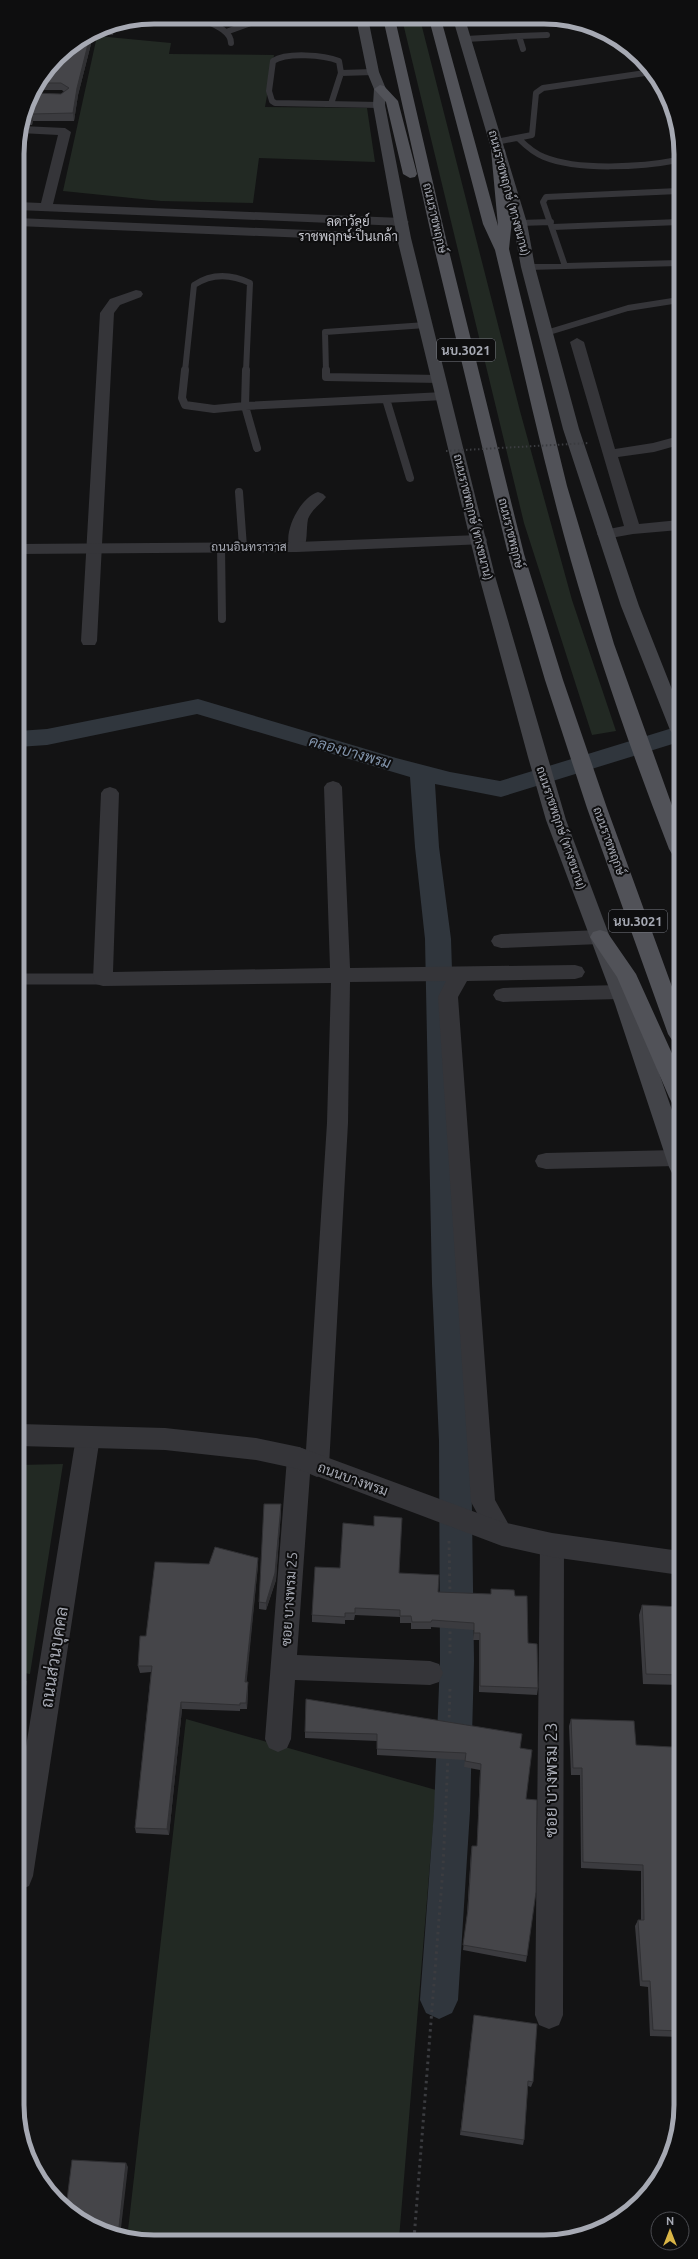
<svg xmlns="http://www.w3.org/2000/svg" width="698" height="2259" font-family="Ubuntu,Sarabun,sans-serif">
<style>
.green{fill:#222923}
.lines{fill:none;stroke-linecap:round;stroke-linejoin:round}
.canal{fill:#30363d;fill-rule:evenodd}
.path{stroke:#3b3c40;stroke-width:3;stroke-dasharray:2.5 4;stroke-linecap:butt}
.service-far2{stroke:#353539;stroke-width:6}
.service-far1{stroke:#353539;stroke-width:8}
.service{stroke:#353539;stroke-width:11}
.minor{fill:#353539;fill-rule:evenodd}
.tertiary{fill:#353539;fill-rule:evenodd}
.secondary{fill:#434449;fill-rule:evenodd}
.primary{fill:#515258;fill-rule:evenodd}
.path-bridge{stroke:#3b3c40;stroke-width:2;stroke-dasharray:1.5 2.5;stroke-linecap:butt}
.wall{fill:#3b3b3f}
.shaded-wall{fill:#303033}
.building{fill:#454549;stroke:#303033}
.labels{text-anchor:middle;stroke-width:4;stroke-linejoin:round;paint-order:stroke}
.far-street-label{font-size:12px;fill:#a6a9b3;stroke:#0e0e0f}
.far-neighbourhood-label{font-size:13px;fill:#c7c8d0;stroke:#0e0e0f}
.shield{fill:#0e0e0f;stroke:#787a82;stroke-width:1}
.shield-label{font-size:13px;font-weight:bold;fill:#a6a9b3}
.street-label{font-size:14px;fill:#a6a9b3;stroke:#0e0e0f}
.water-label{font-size:15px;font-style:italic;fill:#8193aa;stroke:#0e0e0f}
.near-street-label{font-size:17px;fill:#a6a9b3;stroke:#0e0e0f}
.rim{fill:none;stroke:#a6a9b3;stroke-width:5}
</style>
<rect width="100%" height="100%" fill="#131314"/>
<path class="green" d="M 402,19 L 420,19 L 520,411 L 572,600 L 616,731 L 592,735 L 524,523 Z
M 97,36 L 171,43 L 169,54 L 274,55 L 265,107 L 367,108 L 375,162 L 259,158 L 253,203 L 161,201 L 63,191 Z
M 63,1464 L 30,1674 L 19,1672 L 19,1465 Z
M 19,1680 L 27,1681 L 19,1728 Z
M 186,1719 L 436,1790 L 399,2239 L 127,2239 Z"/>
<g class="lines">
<path class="canal" d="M 198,699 L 396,758 L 450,772 L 500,781 L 679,726 L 679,742 L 501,797 L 435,784 L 439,847 L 451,939 L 462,1284 L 471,1441 L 474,1661 L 470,1811 L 458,2000 L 452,2013 L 439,2019 L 426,2013 L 420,2000 L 434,1811 L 440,1661 L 439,1441 L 432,1284 L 425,939 L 415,847 L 410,777 L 197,714 L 47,745 L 18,747 L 18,731 L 47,729 Z"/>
<path class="path" d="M 449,1541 L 450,1594
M 450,1625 L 450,1656
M 449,1724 L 450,1689
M 414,2239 L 443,1868 L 448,1757"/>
<path class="service-far2" d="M 198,17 C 209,23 231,29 231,43
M 226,32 L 256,21 L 258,18
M 519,36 L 547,35
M 466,39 L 519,36 L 523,49
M 341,73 L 373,72
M 331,104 L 341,73 L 339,61 C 324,55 287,52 273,61 L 269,91 L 272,101 L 275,103 L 379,105
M 519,139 C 526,146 534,153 544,157 C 578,171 642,167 678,160
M 496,142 L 532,135 L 536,93 L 543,88 L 652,72
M 520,223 L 551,222
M 553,227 L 679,222
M 565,266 L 543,202 L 546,197 L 678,191
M 528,267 L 679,263
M 546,333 L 628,308 L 679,300
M 185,371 L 194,285 C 212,273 231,274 250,283 L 246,371
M 326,371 L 325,332 L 426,325"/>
<path class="service-far1" d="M 185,370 L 182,398 L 185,405 L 214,409 L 245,406
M 326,370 L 326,377 L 439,379
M 386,399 L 410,478
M 245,406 L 257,448
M 245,406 L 246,370
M 245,406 L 444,396
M 239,492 L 243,547
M 221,547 L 222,619"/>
<path class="service" d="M 18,979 L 103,979"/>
<path class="minor" d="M 115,25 L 113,35 L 105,35 L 104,27 Z
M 22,126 L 65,128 L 71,132 L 53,204 L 402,218 L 409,222 L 402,226 L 17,210 L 17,202 L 41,203 L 58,135 L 20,133 Z
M 17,218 L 404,234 L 411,238 L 404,242 L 17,226 Z
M 136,290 L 141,291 L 143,294 L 141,297 L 120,305 L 114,313 L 97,641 L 95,645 L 83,645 L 81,641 L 100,313 L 110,299 Z
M 577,338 L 584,342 L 615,449 L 653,443 L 679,436 L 679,445 L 654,452 L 618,457 L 639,524 L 679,520 L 679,530 L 633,534 L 605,539 L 599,537 L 597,534 L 599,531 L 624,526 L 570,342 Z
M 318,492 L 323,494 L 326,497 C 320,505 312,509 308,519 C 306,529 308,542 303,550 L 291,550 C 281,535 300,497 318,492 Z
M 333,781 L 339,783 L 342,787 L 350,968 L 575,965 L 582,967 L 585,972 L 582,977 L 575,979 L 467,981 L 458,997 L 495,1500 L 514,1534 L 511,1542 L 502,1545 L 493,1542 L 471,1502 L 438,997 L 446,981 L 350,982 L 348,1123 L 329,1466 L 325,1473 L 317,1477 L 310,1474 L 297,1655 L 430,1661 L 439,1664 L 443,1673 L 439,1682 L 430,1685 L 295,1680 L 291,1739 L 287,1748 L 278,1752 L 269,1748 L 265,1739 L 287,1458 L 291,1451 L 299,1447 L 306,1450 L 327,1123 L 331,983 L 103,986 L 96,984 L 93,979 L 101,793 L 104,789 L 110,787 L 116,789 L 119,793 L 113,972 L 330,968 L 324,787 L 327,783 Z
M 600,930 L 607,932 L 610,937 L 607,942 L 600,944 L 501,948 L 494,946 L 491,941 L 494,936 L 501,934 Z
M 620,985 L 627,987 L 630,992 L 627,997 L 620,999 L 503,1002 L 496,1000 L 493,995 L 496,990 L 503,988 Z
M 676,1150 L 680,1151 L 680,1165 L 676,1166 L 546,1169 L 538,1167 L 535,1161 L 538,1155 L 546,1153 Z
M 88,1427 L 96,1430 L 100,1437 L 33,1876 L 29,1886 L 19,1890 L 19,1790 L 76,1437 L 80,1430 Z
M 552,1534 L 561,1537 L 564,1545 L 563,2015 L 559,2025 L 549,2029 L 539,2025 L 535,2015 L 540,1545 L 543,1537 Z"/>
<path class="tertiary" d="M 479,535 L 485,536 L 487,540 L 485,544 L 297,552 L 18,554 L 18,544 L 297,542 Z
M 19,1424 L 165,1428 L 256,1438 L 299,1447 L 502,1522 L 552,1533 L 680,1551 L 680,1575 L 552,1557 L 502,1546 L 298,1469 L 256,1460 L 165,1450 L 19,1446 Z"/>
<path class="secondary" d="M 356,18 L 368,18 L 379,72 L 386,89 L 385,105 L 411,238 L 495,576 L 566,820 L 635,1004 L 680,1133 L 680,1176 L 672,1173 L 669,1167 L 615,1004 L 546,820 L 528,757 L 479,576 L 397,238 L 373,105 L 374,89 L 367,72 Z
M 453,19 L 465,19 L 527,223 L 535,267 L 579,429 L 639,606 L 679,707 L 679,736 L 673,734 L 670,730 L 621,606 L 563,429 L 521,267 L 513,223 Z"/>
<path class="primary" d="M 383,18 L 395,19 L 447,243 L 524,554 L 563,680 L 607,808 L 679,1006 L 679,1042 L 672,1040 L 668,1034 L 587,808 L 545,680 L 508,554 L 433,243 Z
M 429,19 L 441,19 L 498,226 L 491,150 L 498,146 L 505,150 L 512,220 L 509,249 L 567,486 L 614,644 L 679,825 L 679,856 L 672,854 L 669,849 C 632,754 599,659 571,561 C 542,458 520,354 495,250 L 483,224 Z
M 380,85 L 384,86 L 398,101 L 417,174 L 415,177 L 410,178 L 403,174 L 386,102 L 374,89 Z
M 600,930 L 607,932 L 636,974 L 680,1071 L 680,1105 L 672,1103 L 669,1097 L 617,977 L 590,937 L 593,932 Z"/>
<path class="path-bridge" d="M 446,451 L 589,443"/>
</g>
<path class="wall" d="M 90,36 L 91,44 L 78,95 L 74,121 L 33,121 L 32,125 L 22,125 L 28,101 L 61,94 L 64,92 L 62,90 L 35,90 L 57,57 Z
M 281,1504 L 281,1511 L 276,1580 L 266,1610 L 259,1609 L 259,1602 Z
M 258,1558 L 258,1565 L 246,1682 L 248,1682 L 248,1689 L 247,1709 L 240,1709 L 240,1711 L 182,1709 L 169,1835 L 136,1833 L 135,1828 L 151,1672 L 140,1673 L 138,1666 L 146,1636 L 209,1564 Z
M 438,1592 L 515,1596 L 528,1643 L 538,1688 L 537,1695 L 479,1692 L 479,1640 L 473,1640 L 474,1630 L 431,1627 L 431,1629 L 411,1629 L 411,1623 L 400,1623 L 400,1617 L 355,1615 L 354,1620 L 345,1620 L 345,1624 L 312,1622 L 312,1615 Z
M 642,1605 L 680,1607 L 680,1685 L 643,1684 L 639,1615 Z
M 306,1699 L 520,1748 L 526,1799 L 527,1956 L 526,1962 L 463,1950 L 467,1915 L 471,1852 L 472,1846 L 477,1846 L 480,1770 L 464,1767 L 465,1760 L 377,1755 L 377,1741 L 305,1738 L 305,1732 Z
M 571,1719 L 636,1745 L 675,1859 L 680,1859 L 681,2037 L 650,2036 L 648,1987 L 640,1986 L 635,1926 L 638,1920 L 641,1920 L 641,1871 L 581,1868 L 580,1775 L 571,1775 L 569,1726 Z
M 474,2015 L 533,2082 L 531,2087 L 528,2086 L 524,2140 L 523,2145 L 460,2135 Z"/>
<path class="shaded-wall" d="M 90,36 L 91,44 L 78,95 L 74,121 L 73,113 L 77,88 Z
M 32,114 L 33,121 L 32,125 L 31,117 Z
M 27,127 L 28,135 L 17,168 L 17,157 Z
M 281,1504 L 281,1511 L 276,1580 L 266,1610 L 266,1603 Z
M 258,1558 L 258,1565 L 246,1689 L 245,1682 Z
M 248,1682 L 248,1689 L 247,1709 L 246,1703 Z
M 181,1702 L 182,1709 L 169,1835 L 167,1829 Z
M 126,2163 L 128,2167 L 120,2237 L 118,2236 Z"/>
<path class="building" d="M 88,36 L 90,36 L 77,88 L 73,113 L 32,114 L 31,117 L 24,117 L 28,101 L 33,93 L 61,94 L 69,88 L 61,83 L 40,83 L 57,57 Z
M 22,126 L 27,127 L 17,157 L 17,145 Z
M 264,1504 L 281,1504 L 275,1573 L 266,1603 L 259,1602 Z
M 374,1516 L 402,1518 L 399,1573 L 439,1575 L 438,1592 L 491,1594 L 491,1589 L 514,1590 L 515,1596 L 527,1596 L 528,1643 L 537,1644 L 538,1688 L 480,1686 L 480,1633 L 474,1633 L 474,1623 L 432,1620 L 431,1622 L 412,1622 L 411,1616 L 400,1616 L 400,1610 L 355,1608 L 355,1613 L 345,1613 L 345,1617 L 312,1615 L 315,1567 L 340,1568 L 343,1523 L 374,1526 Z
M 215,1547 L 258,1558 L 245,1682 L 248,1682 L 246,1703 L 240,1703 L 240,1705 L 181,1702 L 167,1829 L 135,1828 L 152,1666 L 138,1666 L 140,1636 L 146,1636 L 155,1562 L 209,1564 Z
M 642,1605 L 680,1607 L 680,1675 L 646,1674 Z
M 306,1699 L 522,1734 L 520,1748 L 532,1750 L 526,1799 L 537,1800 L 536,1892 L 527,1956 L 463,1945 L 468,1909 L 472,1846 L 477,1846 L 481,1764 L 465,1761 L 466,1753 L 377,1749 L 377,1734 L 305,1732 Z
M 571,1719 L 634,1721 L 636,1745 L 672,1747 L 675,1859 L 680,1859 L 681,2031 L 653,2030 L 650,1981 L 642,1981 L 638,1920 L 644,1920 L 643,1865 L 583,1862 L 582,1768 L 573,1768 Z
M 474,2015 L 537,2024 L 533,2082 L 528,2081 L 524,2140 L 461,2131 Z
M 72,2160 L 126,2163 L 118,2236 L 93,2228 L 66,2208 Z"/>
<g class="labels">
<g class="far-street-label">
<text transform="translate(509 193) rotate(75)" y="4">ถนนราชพฤกษ์ (ทางขนาน)</text>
<text transform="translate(435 218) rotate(77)" y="4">ถนนราชพฤกษ์</text>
<text transform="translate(473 517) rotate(76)" y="4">ถนนราชพฤกษ์ (ทางขนาน)</text>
<text transform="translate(511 533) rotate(76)" y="4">ถนนราชพฤกษ์</text>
<text x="249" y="551">ถนนอินทราวาส</text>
<text transform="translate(561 828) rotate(71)" y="4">ถนนราชพฤกษ์ (ทางขนาน)</text>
<text transform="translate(609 841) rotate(70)" y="4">ถนนราชพฤกษ์</text>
</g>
<g class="far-neighbourhood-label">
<text x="348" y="226">ลดาวัลย์<tspan x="348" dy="15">ราชพฤกษ์-ปิ่นเกล้า</tspan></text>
</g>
<g class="shield">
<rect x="437" y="339" width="58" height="22" rx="3"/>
<rect x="609" y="910" width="58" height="22" rx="3"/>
</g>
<g class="shield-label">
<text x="466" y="355">นบ.3021</text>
<text x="638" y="926">นบ.3021</text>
</g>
<g class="street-label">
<text transform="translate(353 1479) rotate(20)" y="5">ถนนบางพรม</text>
<text transform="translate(289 1599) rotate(-86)" y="5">ซอย บางพรม 25</text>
</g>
<g class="water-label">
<text transform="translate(350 752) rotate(16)" y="5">คลองบางพรม</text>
</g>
<g class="near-street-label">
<text transform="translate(54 1657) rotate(-81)" y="6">ถนนส่วนบุคคล</text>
<text transform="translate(551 1780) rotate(-90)" y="6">ซอย บางพรม 23</text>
</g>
</g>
<path d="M0 0H698V2259H0ZM154 24H544A130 130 0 0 1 674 154V2105A130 130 0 0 1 544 2235H154A130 130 0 0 1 24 2105V154A130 130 0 0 1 154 24Z" fill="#0e0e0f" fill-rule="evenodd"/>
<path class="rim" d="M154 24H544A130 130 0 0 1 674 154V2105A130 130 0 0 1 544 2235H154A130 130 0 0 1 24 2105V154A130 130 0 0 1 154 24Z"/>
<g transform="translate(670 2231)"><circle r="19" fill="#0e0e0f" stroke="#4b4c51"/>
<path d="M0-3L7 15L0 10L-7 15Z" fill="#dab546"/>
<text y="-6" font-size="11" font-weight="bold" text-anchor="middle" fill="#a6a9b3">N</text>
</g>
</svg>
